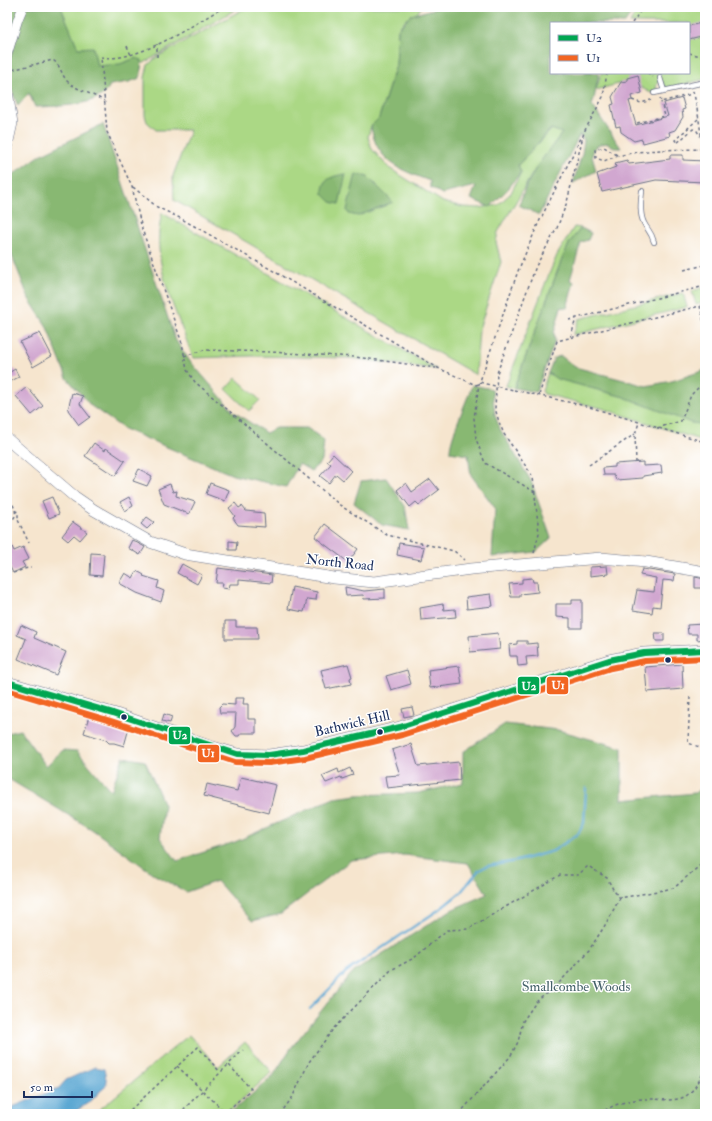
<svg xmlns="http://www.w3.org/2000/svg" width="712" height="1121" font-family="'IM FELL Double Pica',serif">
<style>
.green{fill:#abd885;stroke:#638472;fill-rule:evenodd}
.forest{fill:#88b872;stroke:#527468}
.water{fill:#59a6d2;stroke:#3a6a98}
.lines{fill:none;stroke-linecap:round;stroke-linejoin:round}
.stream{stroke:#59a6d2;stroke-width:2.5}
.building{fill:#d1a7d0}
.service-casing{stroke:#686f85;stroke-width:6}
.minor-casing{stroke:#686f85;stroke-width:10}
.tertiary-casing{stroke:#686f85;stroke-width:12}
.path{stroke:#686f85;stroke-width:1.5;stroke-dasharray:3 3;stroke-linecap:butt}
.service{stroke:#fff;stroke-width:4.5}
.minor{stroke:#fff;stroke-width:9}
.tertiary{stroke:#fff;stroke-width:11}
.path-bridge{stroke:#686f85;stroke-width:1.5;stroke-dasharray:3 3;stroke-linecap:butt}
.bus-1-casing{stroke:#fff;stroke-width:9}
.bus-2-casing{stroke:#fff;stroke-width:9}
.bus-1{stroke:#00a651;stroke-width:6}
.bus-2{stroke:#f26522;stroke-width:6}
.bus-dot{fill:#1b2f5e;stroke:#fff;stroke-width:1.5}
.labels{text-anchor:middle;stroke-width:3;stroke-linejoin:round;paint-order:stroke}
.street-label{font-size:14px;fill:#1b2f5e;stroke:#fff}
.park-label{font-size:14px;fill:#46626a;stroke:#fff}
.line-badge{stroke:#fff;stroke-width:1.5}
.badge-label{font-size:11px;text-anchor:middle;font-weight:bold;fill:#fff}
</style>
<rect width="100%" height="100%" fill="#fff"/>
<filter id="ink" filterUnits="userSpaceOnUse"><feTurbulence type="fractalNoise" baseFrequency=".025" numOctaves="2"/><feDisplacementMap in="SourceGraphic" scale="8" xChannelSelector="R" yChannelSelector="G"/><feConvolveMatrix kernelMatrix="1 2 1 2 8 2 1 2 1" color-interpolation-filters="sRGB"/></filter>
<filter id="wash" filterUnits="userSpaceOnUse"><feTurbulence type="fractalNoise" baseFrequency=".012" numOctaves="4" result="noise"/><feDisplacementMap in="SourceGraphic" scale="16" xChannelSelector="R" yChannelSelector="G"/><feGaussianBlur stdDeviation="0.9" result="paint"/><feColorMatrix in="noise" values="0 0 0 0 0 0 0 0 0 0 0 0 0 0 0 0 0 1.4 0 .05"/><feComposite in="paint" operator="in"/></filter>
<g filter="url(#wash)">
<rect width="100%" height="100%" fill="#f6e5ce"/>
<path class="green" d="M 45,7 L 240,7 L 144,63 L 132,67 L 85,74 Z
M 247,7 L 422,7 L 417,13 L 406,19 L 398,29 L 396,65 L 379,118 L 371,126 L 368,137 L 372,149 L 389,168 L 424,190 L 443,202 L 463,207 L 479,208 L 498,205 L 511,193 L 521,172 L 518,165 L 552,129 L 562,133 L 537,166 L 498,232 L 496,242 L 501,262 L 479,329 L 476,375 L 174,200 L 173,176 L 190,130 L 156,130 L 147,122 L 145,115 L 145,78 L 148,65 L 157,57 ZM 375,183 L 383,194 L 388,197 L 387,205 L 373,210 Z
M 638,7 L 705,7 L 705,79 L 669,88 L 664,86 L 662,81 L 657,83 L 656,90 L 651,93 L 640,87 L 637,79 L 596,90 L 601,73 L 689,73 L 689,23 L 630,23 Z
M 162,213 L 436,369 L 348,358 L 252,356 L 193,358 C 177,312 149,262 162,213 Z
M 574,227 L 581,228 L 570,242 L 562,259 L 514,388 L 506,386 L 547,279 L 557,255 Z
M 705,287 L 705,302 L 696,305 L 692,291 Z
M 683,293 L 687,307 L 573,335 L 579,319 Z
M 548,373 L 669,404 L 705,376 L 705,437 L 700,440 L 601,408 L 544,394 L 542,391 Z
M 236,378 L 260,400 L 249,411 L 226,389 Z
M 189,1035 L 218,1067 L 245,1042 L 272,1072 L 226,1114 L 94,1114 Z"/>
<path class="forest" d="M 7,7 L 61,7 L 78,48 L 93,47 L 97,66 L 120,64 L 136,58 L 142,60 L 140,78 L 129,82 L 110,85 C 100,108 57,106 35,107 L 29,93 L 18,106 C 2,70 10,59 20,23 L 7,24 Z
M 441,7 L 636,7 L 625,23 L 551,23 L 551,73 L 599,73 C 596,84 596,95 592,105 L 621,148 L 615,148 L 608,143 L 601,144 L 594,148 L 592,156 L 596,171 L 573,183 L 582,154 L 584,140 L 580,134 L 539,215 L 519,205 L 526,186 L 537,166 L 562,133 L 551,129 L 518,165 L 521,172 L 508,189 L 490,207 L 471,199 L 476,186 L 442,194 L 430,187 L 430,181 C 400,170 376,161 371,126 L 379,118 L 396,65 L 398,29 L 411,15 Z
M 103,124 L 175,339 L 189,360 L 234,412 L 266,433 L 275,428 L 307,428 L 324,440 L 322,461 L 311,471 L 299,464 L 286,487 L 233,475 L 124,429 L 91,406 L 67,378 L 46,325 L 29,299 L 7,243 L 7,176 L 14,174 L 42,154 Z
M 346,174 L 339,204 L 331,202 L 323,194 C 322,178 333,176 346,174 Z
M 356,174 L 368,177 L 393,202 L 358,216 L 349,214 L 347,210 Z
M 581,228 L 591,233 L 588,240 L 581,242 L 570,280 L 574,282 L 567,308 L 561,307 L 554,333 L 555,341 L 536,392 L 514,388 L 562,259 L 570,242 Z
M 561,356 L 575,367 L 646,386 L 672,381 L 705,370 L 705,421 L 701,424 L 691,423 L 624,397 L 557,379 L 548,373 L 554,358 Z
M 472,385 L 492,389 L 495,415 L 500,429 L 531,481 L 551,538 L 536,552 L 492,557 L 495,508 L 471,475 L 468,455 L 450,452 C 449,439 467,401 472,385 Z
M 386,478 L 405,506 L 409,530 L 382,525 L 354,503 L 361,481 Z
M 505,724 L 558,730 L 622,748 L 622,800 L 695,793 L 705,783 L 705,1114 L 229,1114 L 273,1076 L 291,1048 L 352,973 L 451,910 L 487,894 L 468,863 L 404,855 L 351,860 L 281,914 L 252,921 L 217,881 L 186,892 L 155,875 L 93,830 L 7,778 L 7,733 L 20,730 L 46,766 L 63,750 L 77,751 L 111,791 L 123,757 L 145,761 L 164,805 L 160,838 L 177,861 L 235,842 L 334,798 L 357,795 L 418,793 L 463,783 L 463,752 Z"/>
<path class="water" d="M 95,1067 L 104,1069 L 107,1084 L 91,1101 L 71,1114 L 7,1114 L 7,1110 L 10,1108 L 59,1088 L 66,1080 Z"/>
<g class="lines">
<path class="stream" d="M 310,1009 L 346,972 L 440,909 L 460,893 L 479,870 L 487,866 L 517,861 L 553,851 L 578,834 L 584,823 L 586,788"/>
</g>
<g id="blocks">
<path class="building" d="M 705,22 L 705,36 L 689,40 L 689,26 Z
M 638,75 L 642,93 L 631,96 L 632,100 L 629,101 L 636,125 L 668,116 L 664,103 L 682,98 L 685,109 L 682,110 L 683,117 L 675,130 L 669,132 L 670,136 L 643,143 L 642,139 L 634,141 L 621,132 L 620,126 L 616,127 L 611,105 L 614,104 L 612,97 L 621,82 L 627,81 L 627,78 Z
M 670,155 L 683,155 L 683,160 L 705,161 L 705,182 L 656,180 L 602,192 L 597,174 L 616,167 L 615,163 L 627,160 L 629,164 L 670,159 Z
M 40,333 L 52,356 L 33,367 L 20,342 Z
M 15,369 L 19,377 L 7,383 L 7,374 Z
M 27,387 L 43,406 L 32,415 L 16,396 Z
M 72,393 L 83,396 L 80,404 L 90,417 L 79,425 L 68,410 Z
M 94,443 L 105,451 L 106,448 L 125,461 L 115,476 L 85,456 Z
M 333,454 L 351,471 L 343,480 L 336,474 L 329,483 L 320,476 L 331,464 L 327,461 Z
M 643,462 L 643,466 L 661,465 L 662,473 L 643,476 L 643,478 L 616,480 L 614,475 L 604,475 L 603,468 L 615,467 L 615,464 Z
M 139,469 L 152,476 L 147,486 L 133,481 Z
M 430,479 L 439,490 L 419,505 L 416,502 L 410,507 L 397,490 L 406,483 L 412,492 Z
M 210,483 L 229,490 L 225,501 L 206,494 Z
M 170,484 L 173,492 L 177,491 L 176,496 L 195,502 L 189,514 L 164,504 L 158,489 Z
M 52,497 L 59,514 L 49,518 L 42,501 Z
M 129,497 L 133,506 L 125,511 L 120,502 Z
M 235,503 L 239,508 L 242,506 L 246,511 L 264,513 L 265,527 L 238,525 L 233,518 L 235,516 L 229,508 Z
M 147,517 L 154,522 L 147,529 L 141,524 Z
M 73,522 L 87,532 L 80,540 L 74,535 L 68,541 L 62,536 Z
M 325,524 L 358,549 L 348,562 L 315,537 Z
M 7,536 L 14,551 L 23,547 L 29,559 L 22,562 L 25,567 L 13,573 L 10,567 L 7,568 Z
M 132,540 L 145,547 L 140,555 L 128,548 Z
M 229,541 L 237,542 L 236,550 L 229,550 Z
M 399,543 L 424,547 L 421,560 L 397,555 Z
M 91,553 L 104,554 L 102,576 L 90,575 Z
M 182,564 L 202,575 L 197,584 L 177,573 Z
M 607,566 L 608,574 L 590,576 L 590,567 Z
M 218,568 L 272,575 L 271,583 L 239,580 L 239,584 L 230,584 L 229,589 L 222,588 L 223,583 L 216,583 Z
M 642,569 L 675,574 L 674,581 L 663,580 L 660,607 L 653,606 L 652,613 L 633,610 L 637,590 L 654,592 L 656,578 L 640,575 Z
M 137,571 L 144,575 L 143,576 L 159,581 L 157,588 L 164,591 L 161,602 L 137,593 L 119,583 L 125,573 L 133,578 Z
M 695,577 L 705,579 L 705,588 L 695,588 Z
M 532,578 L 533,582 L 537,582 L 538,592 L 520,594 L 520,597 L 511,597 L 509,584 L 522,583 L 522,579 Z
M 292,587 L 317,592 L 316,600 L 307,599 L 304,612 L 288,609 Z
M 345,587 L 364,591 L 385,589 L 385,598 L 364,599 L 363,595 L 346,596 Z
M 491,594 L 493,606 L 467,609 L 466,597 Z
M 572,600 L 582,600 L 582,628 L 570,628 L 570,618 L 556,617 L 556,604 L 572,604 Z
M 443,604 L 444,610 L 455,609 L 456,617 L 421,620 L 420,608 Z
M 225,621 L 236,621 L 236,627 L 257,627 L 258,639 L 225,639 Z
M 704,624 L 705,639 L 697,640 L 697,634 L 688,634 L 687,625 Z
M 21,625 L 36,632 L 34,638 L 66,652 L 56,675 L 18,659 L 26,639 L 17,635 Z
M 498,633 L 500,649 L 470,652 L 469,636 Z
M 655,633 L 664,633 L 664,641 L 656,641 Z
M 517,641 L 527,641 L 527,644 L 537,643 L 538,656 L 526,657 L 527,665 L 518,666 L 517,656 L 510,656 L 509,645 L 517,644 Z
M 348,664 L 352,677 L 350,678 L 351,684 L 326,689 L 321,670 Z
M 682,664 L 683,689 L 647,692 L 645,667 Z
M 459,666 L 462,684 L 430,688 L 428,670 Z
M 407,670 L 411,684 L 391,690 L 386,676 Z
M 235,698 L 244,698 L 243,704 L 248,704 L 248,719 L 256,719 L 256,733 L 241,733 L 239,736 L 236,736 L 232,731 L 235,727 L 236,713 L 220,713 L 219,707 L 222,704 L 235,705 Z
M 412,707 L 414,715 L 404,717 L 402,709 Z
M 164,714 L 172,717 L 170,723 L 162,721 Z
M 89,716 L 129,728 L 124,746 L 114,743 L 109,743 L 106,740 L 84,733 Z
M 411,744 L 418,766 L 459,762 L 460,780 L 387,788 L 385,776 L 400,775 L 392,750 Z
M 350,768 L 353,775 L 342,779 L 341,777 L 326,783 L 322,776 L 338,769 L 339,773 Z
M 241,777 L 276,785 L 269,813 L 204,796 L 207,784 L 237,791 Z"/>
</g>
</g>
<g filter="url(#ink)">
<use href="#blocks" fill-opacity="0" stroke="#686f85" stroke-width="1"/>
<g class="lines">
<defs>
<path id="service" d="M 660,78 L 664,91
M 654,93 L 705,82
M 642,191 C 641,200 639,214 644,223 C 648,231 651,231 654,242"/>
<path id="minor" d="M 7,55 L 18,19 L 23,7
M 7,85 L 13,123 L 7,150"/>
<path id="tertiary" d="M 7,439 L 75,497 L 94,510 L 150,542 L 185,554 L 334,578 L 374,582 L 471,569 L 601,558 L 646,562 L 705,572
M 7,682 L 113,713 L 206,745 L 237,754 L 269,755 L 303,750 L 400,727 L 609,660 L 644,653 L 705,650"/>
</defs>
<use href="#service" class="service-casing"/>
<use href="#minor" class="minor-casing"/>
<use href="#tertiary" class="tertiary-casing"/>
<path class="path" d="M 224,7 C 192,25 137,64 101,57 L 107,132 L 132,187 L 142,229 L 182,343 L 187,370 L 195,382 L 341,506 L 387,535 L 454,551 L 465,560
M 632,23 L 643,7
M 127,46 L 131,55
M 689,53 L 705,57
M 157,57 L 157,44
M 7,71 L 53,60 C 61,66 61,74 67,81 C 78,91 92,93 104,101
M 648,73 L 653,77
M 693,91 C 699,112 700,134 705,155
M 660,98 L 661,102 L 688,95 L 693,92
M 632,100 L 641,103 L 651,100
M 698,119 L 675,140 L 677,143 L 693,129 L 697,131 L 701,137
M 637,123 L 665,116 L 661,102
M 617,155 L 604,147 L 595,150 L 596,158 L 604,161 C 634,148 671,150 704,149
M 133,187 L 157,207 L 180,218 L 270,269 L 438,368 L 476,385 L 479,384
M 684,270 L 705,265
M 700,306 L 705,304
M 569,320 L 705,286
M 571,337 L 576,318
M 184,356 L 204,350 L 270,352 L 355,357 L 436,368
M 480,382 L 486,384
M 514,390 L 586,406 L 705,442
M 539,395 L 557,341 L 700,306 L 705,327
M 657,428 L 681,421 L 691,395 L 705,381
M 636,463 L 635,434 L 639,423
M 589,465 L 635,434
M 535,492 L 485,463 L 476,439 L 474,418 L 479,384 L 518,271 L 538,224 L 582,136
M 7,494 C 12,503 23,518 7,522
M 7,502 L 11,509 L 18,512 L 18,520 L 29,543
M 534,553 L 539,533 L 533,477 L 504,434 L 499,422 L 495,408 L 497,373 L 536,266 L 557,228 L 567,202 L 584,132 L 603,97 L 607,73
M 7,573 C 16,574 22,568 31,568
M 690,697 L 688,743 L 705,749
M 177,1066 L 225,1112
M 130,1111 L 133,1114
M 126,1114 L 198,1047 L 220,1072
M 179,1114 L 243,1050
M 224,1114 L 251,1089 L 228,1064
M 280,1114 L 292,1098 L 309,1062 L 334,1028 L 391,970 L 414,958 L 447,930 L 468,929 L 560,875 L 578,875 L 588,866 L 607,878 L 614,891 L 620,898 L 674,888 L 705,861
M 459,1114 L 510,1057 L 518,1042 L 523,1021 L 536,1002 L 560,982 L 589,950 L 604,927 L 620,898
M 600,1114 C 612,1104 634,1098 650,1099 C 661,1099 674,1102 684,1097 C 694,1092 700,1079 705,1070"/>
<use href="#service" class="service"/>
<use href="#minor" class="minor"/>
<use href="#tertiary" class="tertiary"/>
<path class="path-bridge" d="M 486,384 L 514,390"/>
<defs>
<path id="bus-1" d="M 7,682 L 113,713 L 237,754 L 269,755 L 303,750 L 400,727 L 609,660 L 644,653 L 705,650"/>
<path id="bus-2" d="M 7,690 L 111,721 L 235,762 L 269,763 L 305,758 L 402,735 L 611,668 L 645,661 L 705,658"/>
</defs>
<use href="#bus-1" class="bus-1-casing"/>
<use href="#bus-2" class="bus-2-casing"/>
<use href="#bus-1" class="bus-1"/>
<use href="#bus-2" class="bus-2"/>
</g>
</g>
<g class="bus-dot">
<circle cx="668" cy="660" r="3.5"/>
<circle cx="124" cy="717" r="3.5"/>
<circle cx="380" cy="732" r="3.5"/>
</g>
<g class="labels">
<g class="street-label">
<text transform="translate(340 562) rotate(6)" y="5">North Road</text>
<text transform="translate(352 723) rotate(-13)" y="5">Bathwick Hill</text>
</g>
<g class="park-label">
<text x="576" y="991">Smallcombe Woods</text>
</g>
</g>
<g class="line-badge">
<rect x="546" y="676" width="23" height="19" rx="4" fill="#f26522"/>
<rect x="517" y="676" width="23" height="19" rx="4" fill="#00a651"/>
<rect x="168" y="726" width="23" height="19" rx="4" fill="#00a651"/>
<rect x="197" y="744" width="23" height="19" rx="4" fill="#f26522"/>
</g>
<g class="badge-label">
<text x="558" y="689">U1</text>
<text x="529" y="690">U2</text>
<text x="180" y="739">U2</text>
<text x="208" y="757">U1</text>
</g>
<rect width="712" height="1121" fill="none" stroke="#fff" stroke-width="24"/>
<rect x="550" y="22" width="140" height="52" fill="#ffffff" stroke="#a4acbf"/>
<rect x="558" y="35" width="20" height="6" fill="#00a651" stroke="#a4acbf"/>
<text x="586" y="42" font-size="12" fill="#1b2f5e">U2</text>
<rect x="558" y="55" width="20" height="6" fill="#f26522" stroke="#a4acbf"/>
<text x="586" y="62" font-size="12" fill="#1b2f5e">U1</text>
<path d="M24 1091v6h68v-6" fill="none" stroke="#1b2f5e" stroke-width="2"/>
<text x="30" y="1091" font-size="12" fill="#1b2f5e" stroke="#ffffff" stroke-width="3" paint-order="stroke">50 m</text>
</svg>
